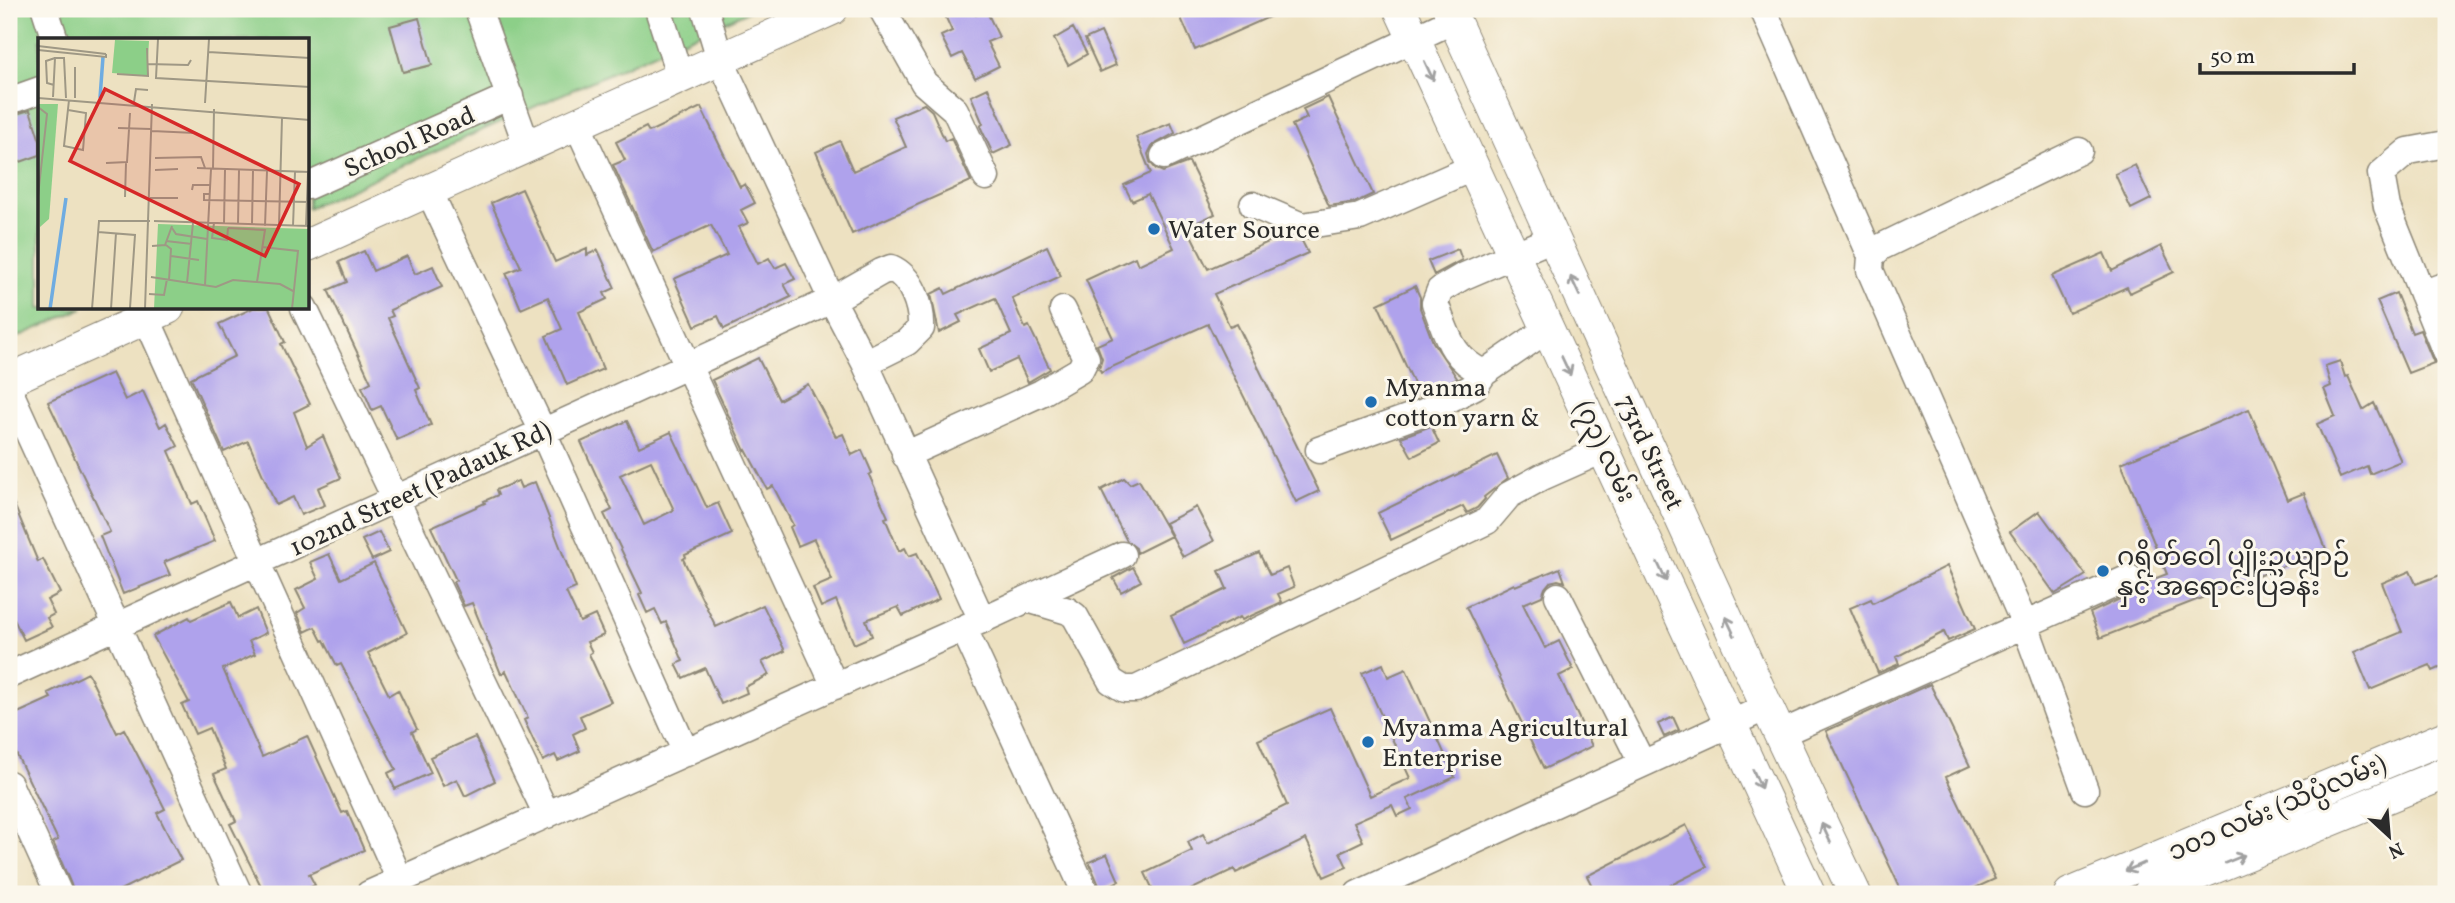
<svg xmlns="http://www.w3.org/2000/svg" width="2455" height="903" font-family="Vollkorn,'Noto Sans Myanmar',serif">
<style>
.park{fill:#8ccf88;stroke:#5c7d5a;stroke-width:2}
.building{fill:#afa2ec;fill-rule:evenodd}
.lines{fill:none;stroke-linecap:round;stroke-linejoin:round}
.minor-casing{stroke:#8c8676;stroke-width:29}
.major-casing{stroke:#8c8676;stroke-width:34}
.minor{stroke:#fff;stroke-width:26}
.major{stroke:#fff;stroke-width:32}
.oneway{stroke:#a0a0a0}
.poi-dot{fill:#1f6fb2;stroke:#fbf7ec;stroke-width:2.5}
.labels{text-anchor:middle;stroke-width:6;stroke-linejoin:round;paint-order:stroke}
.street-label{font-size:26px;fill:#2b2b2b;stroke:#fbf7ec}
.poi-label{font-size:26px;fill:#2b2b2b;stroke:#fbf7ec;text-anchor:start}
.inset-river{fill:none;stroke:#6face1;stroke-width:3.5}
.inset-road{fill:none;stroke:#9f9885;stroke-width:2}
.view{fill:#d62828;fill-opacity:0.15;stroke:#d62828;stroke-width:3.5}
.inset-edge{fill:none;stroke:#2b2b2b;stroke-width:3.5}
</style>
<rect width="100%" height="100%" fill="#fbf7ec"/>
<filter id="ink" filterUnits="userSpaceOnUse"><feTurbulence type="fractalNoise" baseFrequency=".0143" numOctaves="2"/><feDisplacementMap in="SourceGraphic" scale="14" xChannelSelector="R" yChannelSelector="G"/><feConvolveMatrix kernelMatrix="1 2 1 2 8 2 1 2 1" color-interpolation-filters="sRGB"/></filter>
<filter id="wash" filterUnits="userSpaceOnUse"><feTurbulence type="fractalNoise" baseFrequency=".00686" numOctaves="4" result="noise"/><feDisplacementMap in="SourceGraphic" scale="28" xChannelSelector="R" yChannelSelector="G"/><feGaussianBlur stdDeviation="1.57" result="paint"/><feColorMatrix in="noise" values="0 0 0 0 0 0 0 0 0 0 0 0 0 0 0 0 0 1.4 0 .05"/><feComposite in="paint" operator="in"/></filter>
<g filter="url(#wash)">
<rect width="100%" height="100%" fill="#ede1c1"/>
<path class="park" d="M 9,9 L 753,9 L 308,208 L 308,40 L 40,40 L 40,308 L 83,308 L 9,341 Z"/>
<g id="blocks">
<path class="building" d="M 942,9 L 973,9 L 976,15 L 986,10 L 999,37 L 987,42 L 999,66 L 975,78 L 962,53 L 952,58 L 941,36 L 952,31 Z
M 1177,9 L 1287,9 L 1195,50 Z
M 419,18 L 432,65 L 403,72 L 390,26 Z
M 1073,28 L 1087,54 L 1068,65 L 1054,39 Z
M 1101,32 L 1116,65 L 1100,72 L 1085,39 Z
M 988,88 L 1012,145 L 993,154 L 980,126 L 983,124 L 971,96 Z
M 1328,97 L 1373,194 L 1356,202 L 1329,206 L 1292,125 L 1307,118 L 1303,109 Z
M 924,104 L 932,111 L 945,141 L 951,138 L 971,181 L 852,234 L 816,152 L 840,141 L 853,171 L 906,147 L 893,117 Z
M 701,107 L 740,187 L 745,184 L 755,203 L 741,210 L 748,223 L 739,227 L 758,264 L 769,258 L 775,268 L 786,263 L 795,279 L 784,284 L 791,297 L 724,329 L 718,316 L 695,326 L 674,279 L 727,255 L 711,225 L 653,252 L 613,165 L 625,160 L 616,142 L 646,127 L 649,132 Z
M 30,110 L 40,141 L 40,155 L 9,166 L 9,116 Z
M 1171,123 L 1175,133 L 1152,146 L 1148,154 L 1150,162 L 1156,169 L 1163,172 L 1189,162 L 1215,214 L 1187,227 L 1208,269 L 1284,235 L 1302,241 L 1308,253 L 1214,294 L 1230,327 L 1237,324 L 1319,491 L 1296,502 L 1208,324 L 1101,372 L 1099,368 L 1102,358 L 1097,345 L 1113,338 L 1086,280 L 1135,257 L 1138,265 L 1174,248 L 1148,194 L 1132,201 L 1124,185 L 1151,173 L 1136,137 Z
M 2135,165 L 2151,199 L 2131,209 L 2115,174 Z
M 522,189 L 555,262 L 587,248 L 587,255 L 598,250 L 615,288 L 604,293 L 607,299 L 579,312 L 603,369 L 567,385 L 546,336 L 562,329 L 548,297 L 521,309 L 506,273 L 521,267 L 491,203 Z
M 1047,246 L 1061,276 L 1012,298 L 1025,328 L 1029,326 L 1050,369 L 1028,382 L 1017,359 L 989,372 L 979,349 L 1011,334 L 995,298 L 957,315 L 961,322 L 939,333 L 931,294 L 943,288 L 946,294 Z
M 2161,246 L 2174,272 L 2130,293 L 2127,287 L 2069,313 L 2052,276 L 2104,253 L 2112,271 Z
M 1458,249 L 1462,260 L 1434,275 L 1428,261 Z
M 364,251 L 373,271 L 407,256 L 415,274 L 433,266 L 442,287 L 390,310 L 393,316 L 388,318 L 420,388 L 416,390 L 431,425 L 397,440 L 381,406 L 372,410 L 362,387 L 371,382 L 328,290 L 347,282 L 339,262 Z
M 1415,286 L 1420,297 L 1420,308 L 1433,342 L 1457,378 L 1420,397 L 1378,304 Z
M 2396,293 L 2412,333 L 2420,330 L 2434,363 L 2408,373 L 2377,301 Z
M 253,308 L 269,308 L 285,342 L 281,344 L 310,404 L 294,412 L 307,446 L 323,436 L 341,478 L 318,488 L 325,505 L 301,515 L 293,497 L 276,505 L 248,441 L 224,452 L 191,378 L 235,356 L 219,324 Z
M 758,358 L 779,400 L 808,384 L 836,437 L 843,434 L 852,455 L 862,450 L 872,473 L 869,475 L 888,517 L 885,518 L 899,551 L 905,548 L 909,556 L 917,553 L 939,599 L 903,616 L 898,607 L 866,620 L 872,636 L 854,644 L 836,600 L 821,607 L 813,588 L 832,580 L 814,539 L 798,546 L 790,527 L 793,525 L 773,486 L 767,489 L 746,450 L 745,451 L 712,380 Z
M 2340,361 L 2345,377 L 2348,376 L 2363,410 L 2374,403 L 2401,461 L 2370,474 L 2367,466 L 2340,478 L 2317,424 L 2335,416 L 2324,389 L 2331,386 L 2325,366 Z
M 112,373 L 125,400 L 143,391 L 160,427 L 166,423 L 178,446 L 169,451 L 192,504 L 198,501 L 215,541 L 164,562 L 170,575 L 123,594 L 100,536 L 110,532 L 48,402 Z
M 2249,409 L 2287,500 L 2304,493 L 2326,549 L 2100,638 L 2090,613 L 2135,592 L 2143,583 L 2167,574 L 2121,463 Z
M 627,421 L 639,447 L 671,432 L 707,508 L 718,503 L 732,534 L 685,555 L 686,557 L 683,559 L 716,627 L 763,605 L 785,651 L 762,662 L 769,675 L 745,687 L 747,693 L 721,704 L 705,668 L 683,678 L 676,664 L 683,661 L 666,622 L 662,624 L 655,609 L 647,613 L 639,595 L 642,593 L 604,514 L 612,510 L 581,442 ZM 651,461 L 674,510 L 644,525 L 620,475 Z
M 1431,426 L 1439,443 L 1412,457 L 1401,437 Z
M 1497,455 L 1508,478 L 1484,497 L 1485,499 L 1477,508 L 1467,513 L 1463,506 L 1391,540 L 1378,513 Z
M 1124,478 L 1130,484 L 1139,480 L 1171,536 L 1137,553 L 1136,548 L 1127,541 L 1101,490 Z
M 518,481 L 521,488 L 535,482 L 576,588 L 566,592 L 580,622 L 595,615 L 604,635 L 587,642 L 592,652 L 589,654 L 611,702 L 580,716 L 585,728 L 573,734 L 580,751 L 558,761 L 555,755 L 543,761 L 524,720 L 528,718 L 506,671 L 501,674 L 472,603 L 464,606 L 453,582 L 456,580 L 431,527 L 485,503 L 484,501 L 498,495 L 496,490 Z
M 9,492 L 38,562 L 43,559 L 60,593 L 47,600 L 54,614 L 47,618 L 52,627 L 24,640 L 9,609 Z
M 1196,507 L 1214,541 L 1183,557 L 1165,523 Z
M 2039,511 L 2086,575 L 2055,594 L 2010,532 Z
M 379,532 L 389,552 L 372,560 L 362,540 Z
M 1259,553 L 1270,575 L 1287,568 L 1294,587 L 1278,594 L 1282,602 L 1242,620 L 1240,617 L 1184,644 L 1171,616 L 1227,589 L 1219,571 Z
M 329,554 L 341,579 L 374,563 L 407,633 L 368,653 L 389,695 L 398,690 L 417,729 L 412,732 L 431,773 L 395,789 L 388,773 L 396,769 L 341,664 L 337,666 L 324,640 L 322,641 L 315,627 L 305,632 L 297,613 L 305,608 L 296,590 L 318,579 L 310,562 Z
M 1947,566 L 1975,629 L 1948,641 L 1944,632 L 1896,657 L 1899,664 L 1878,673 L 1850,608 L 1871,599 L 1873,603 Z
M 1133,567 L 1141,581 L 1121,592 L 1113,578 Z
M 1560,568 L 1565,582 L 1558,580 L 1550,582 L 1545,588 L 1542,596 L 1523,604 L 1545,648 L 1559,641 L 1573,669 L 1559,676 L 1592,746 L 1544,769 L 1466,607 L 1514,584 L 1515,586 Z
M 2410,571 L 2416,584 L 2446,573 L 2446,665 L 2433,671 L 2430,665 L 2370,690 L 2354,652 L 2402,632 L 2382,583 Z
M 231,602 L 238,618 L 256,609 L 266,633 L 249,641 L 255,654 L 223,669 L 262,757 L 307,736 L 342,813 L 347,811 L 364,850 L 309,874 L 315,885 L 297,894 L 265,894 L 230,824 L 236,821 L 214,774 L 226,769 L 209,728 L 195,734 L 182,705 L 189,702 L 153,636 L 189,617 L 191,620 Z
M 1383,664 L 1388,677 L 1406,669 L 1455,777 L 1407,799 L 1412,809 L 1397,816 L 1392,805 L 1354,822 L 1363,841 L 1340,852 L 1347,867 L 1324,877 L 1306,839 L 1236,873 L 1234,869 L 1182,894 L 1155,894 L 1145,873 L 1192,851 L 1188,842 L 1203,834 L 1208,843 L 1287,805 L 1258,740 L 1330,708 L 1370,796 L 1410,778 L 1362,673 Z
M 88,673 L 117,733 L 124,729 L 148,775 L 165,809 L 157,813 L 181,860 L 112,894 L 75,894 L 53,842 L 58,840 L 9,739 L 9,717 L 51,698 L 48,693 Z
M 1930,684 L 1970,766 L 1946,777 L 1995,879 L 1962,894 L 1903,894 L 1826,731 Z
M 1673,717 L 1679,730 L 1664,737 L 1658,724 Z
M 475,737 L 495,781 L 465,796 L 457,779 L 443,786 L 430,757 Z
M 1686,825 L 1707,867 L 1663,889 L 1666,894 L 1596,894 L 1587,876 Z
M 1107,854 L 1119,881 L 1101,890 L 1089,862 Z"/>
</g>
</g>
<g filter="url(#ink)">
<use href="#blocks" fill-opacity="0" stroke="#8c8676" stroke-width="2"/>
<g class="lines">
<defs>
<path id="minor" d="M 45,9 L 55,40
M 478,9 L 527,146
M 658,9 L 680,77
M 705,9 L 720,59 L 832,300 L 865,363 L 982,620
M 882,9 L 924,83 L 955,110 L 986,177
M 1763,9 L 1871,256
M 9,101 L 40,90
M 577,124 L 835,686
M 2446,144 L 2408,151 L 2381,174 L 2387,207 L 2446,353
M 2079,151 L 1881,247 L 1871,256 L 1870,270 L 2025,625 L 2085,790
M 1164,156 L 1454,20
M 308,186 L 510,96
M 429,191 L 543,432 L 686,753
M 1253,205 L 1302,226 L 1360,217 L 1474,167
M 2422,294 L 2446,285
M 142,308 L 400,880
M 304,308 L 547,815
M 1484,373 C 1451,359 1447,334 1435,303 L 1440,290 L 1462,277 L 1553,238
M 9,390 L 239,894
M 1319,450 L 1424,412 L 1475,386 L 1484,373 L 1549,328
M 905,455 L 1041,393 L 1080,370 L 1086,358 L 1063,310
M 1558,596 L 1642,763
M 1028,599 L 1068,611 L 1075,616 L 1111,681 L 1124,689 L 1136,689 L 1487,521 L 1509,495 L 1542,477 L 1605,449
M 964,629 L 1086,894
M 9,675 L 832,300 L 881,272 L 891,268 C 912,277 922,307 921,328 L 907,342 L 865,363
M 1780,734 L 2129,578
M 9,784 L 59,894
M 369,894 L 982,620 L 1122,555
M 1358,894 L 1767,707"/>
<path id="major" d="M 1400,9 L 1809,894
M 1449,9 L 1767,707 L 1855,894
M 308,245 L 832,9
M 9,380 L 168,308
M 2070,894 L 2446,737
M 2149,894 L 2446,773"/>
</defs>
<use href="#minor" class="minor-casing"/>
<use href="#major" class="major-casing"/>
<use href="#minor" class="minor"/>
<use href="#major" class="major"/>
</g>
<defs><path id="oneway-shaft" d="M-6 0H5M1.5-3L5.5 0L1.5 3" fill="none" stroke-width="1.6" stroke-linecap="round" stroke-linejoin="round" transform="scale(1.75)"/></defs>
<g class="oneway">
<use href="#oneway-shaft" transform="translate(1429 71) rotate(65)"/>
<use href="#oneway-shaft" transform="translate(1575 286) rotate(-115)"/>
<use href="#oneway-shaft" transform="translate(1566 366) rotate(65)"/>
<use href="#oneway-shaft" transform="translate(1662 572) rotate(65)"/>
<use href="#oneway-shaft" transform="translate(1730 626) rotate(-115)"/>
<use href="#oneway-shaft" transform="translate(1757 779) rotate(66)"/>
<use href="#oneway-shaft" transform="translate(1826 833) rotate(-115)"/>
<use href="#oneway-shaft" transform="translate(2235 859) rotate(-22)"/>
<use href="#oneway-shaft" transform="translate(2135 867) rotate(157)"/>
</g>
</g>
<g class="poi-dot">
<circle cx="1154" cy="229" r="7"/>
<circle cx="1371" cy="402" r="7"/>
<circle cx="2103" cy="571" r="7"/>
<circle cx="1368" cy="742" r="7"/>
</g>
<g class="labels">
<g class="street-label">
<text transform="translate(409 141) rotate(-24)" y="9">School Road</text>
<text transform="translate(1606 451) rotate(65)" y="9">(၇၃) လမ်း</text>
<text transform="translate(1651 452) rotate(65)" y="9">73rd Street</text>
<text transform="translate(420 488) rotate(-25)" y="9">102nd Street (Padauk Rd)</text>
<text transform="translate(2277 807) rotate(-23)" y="9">၁၀၁ လမ်း (သိပ္ပံလမ်း)</text>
</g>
<g class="poi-label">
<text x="1168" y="238">Water Source</text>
<text x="1385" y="396">Myanma<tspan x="1385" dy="30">cotton yarn &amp;</tspan></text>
<text x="2117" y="565">ဂရိတ်ဝေါ ပျိုးဥယျာဉ်<tspan x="2117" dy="30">နှင့် အရောင်းပြခန်း</tspan></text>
<text x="1382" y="736">Myanma Agricultural<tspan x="1382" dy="30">Enterprise</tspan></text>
</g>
</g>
<g transform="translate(38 38)">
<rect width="271" height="271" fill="#ede1c1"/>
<path d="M 0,66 L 20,66 L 11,181 L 2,189 Z" fill="#8ccf88"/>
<path d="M 77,2 L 111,3 L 109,38 L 74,35 ZM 120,186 L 271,191 L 271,271 L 116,271 Z" fill="#8ccf88"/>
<path class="inset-river" d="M 62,60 L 65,19M 12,271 L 28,160"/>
<path class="inset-road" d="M 120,1 L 118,40 L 272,49M 0,8 L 68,16M 0,12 L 68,19 L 68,16M 170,14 L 272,20M 110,26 L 150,27 L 153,22M 79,36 L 110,38 L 109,10M 16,47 L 9,45 L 8,23 L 17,20M 15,59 L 17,20 L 26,20 L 28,60M 0,60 L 272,82M 37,60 L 37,29M 96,64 L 98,51 L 110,52M 167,65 L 171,1M 0,69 L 9,76 L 0,158M 30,72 L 48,75 L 45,112 L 26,108 L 31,62M 80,90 L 113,91M 114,93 L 157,95M 117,120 L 163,119 L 167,130M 68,125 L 89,124 L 92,75M 159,130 L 272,134M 175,131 L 176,71M 117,132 L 140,131M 154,152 L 155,147 L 173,147M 172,156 L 166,156 L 166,162 L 272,164M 87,159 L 88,125M 112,160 L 140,160M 116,183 L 272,188M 176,185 L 174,200 L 189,202 L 190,190M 186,186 L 187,131M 200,186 L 201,132M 214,186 L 215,132M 241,187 L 244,80M 227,188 L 229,133M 255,188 L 257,134M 268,188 L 270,134M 134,190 L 138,196 L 169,201M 190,190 L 227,192 L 219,244M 60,194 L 97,197 L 92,270M 128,203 L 154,206M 128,207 L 133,211 L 131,242M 114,208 L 127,207 L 134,188M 224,209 L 260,213 L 254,271M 133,218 L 161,222M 113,239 L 178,249 L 195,242 L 242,246 L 255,253M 149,245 L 155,185M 167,247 L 173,131M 111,256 L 126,257 L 129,241M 54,271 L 61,183 L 112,183M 73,271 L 78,195M 107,271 L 114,66"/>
<path class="view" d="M 67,51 L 261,146 L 227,218 L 32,123 Z"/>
<rect width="271" height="271" class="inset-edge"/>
</g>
<rect width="2455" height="903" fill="none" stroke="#fbf7ec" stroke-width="35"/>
<g transform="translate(2389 836) rotate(154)" stroke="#fbf7ec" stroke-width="5" paint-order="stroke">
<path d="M0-5L12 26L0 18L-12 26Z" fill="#2b2b2b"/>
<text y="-10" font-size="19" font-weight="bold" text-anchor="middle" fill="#2b2b2b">N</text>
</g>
<path d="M2200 63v10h154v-10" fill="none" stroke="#2b2b2b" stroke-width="3.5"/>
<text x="2210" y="63" font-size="21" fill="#2b2b2b" stroke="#fbf7ec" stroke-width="5" paint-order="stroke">50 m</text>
</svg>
